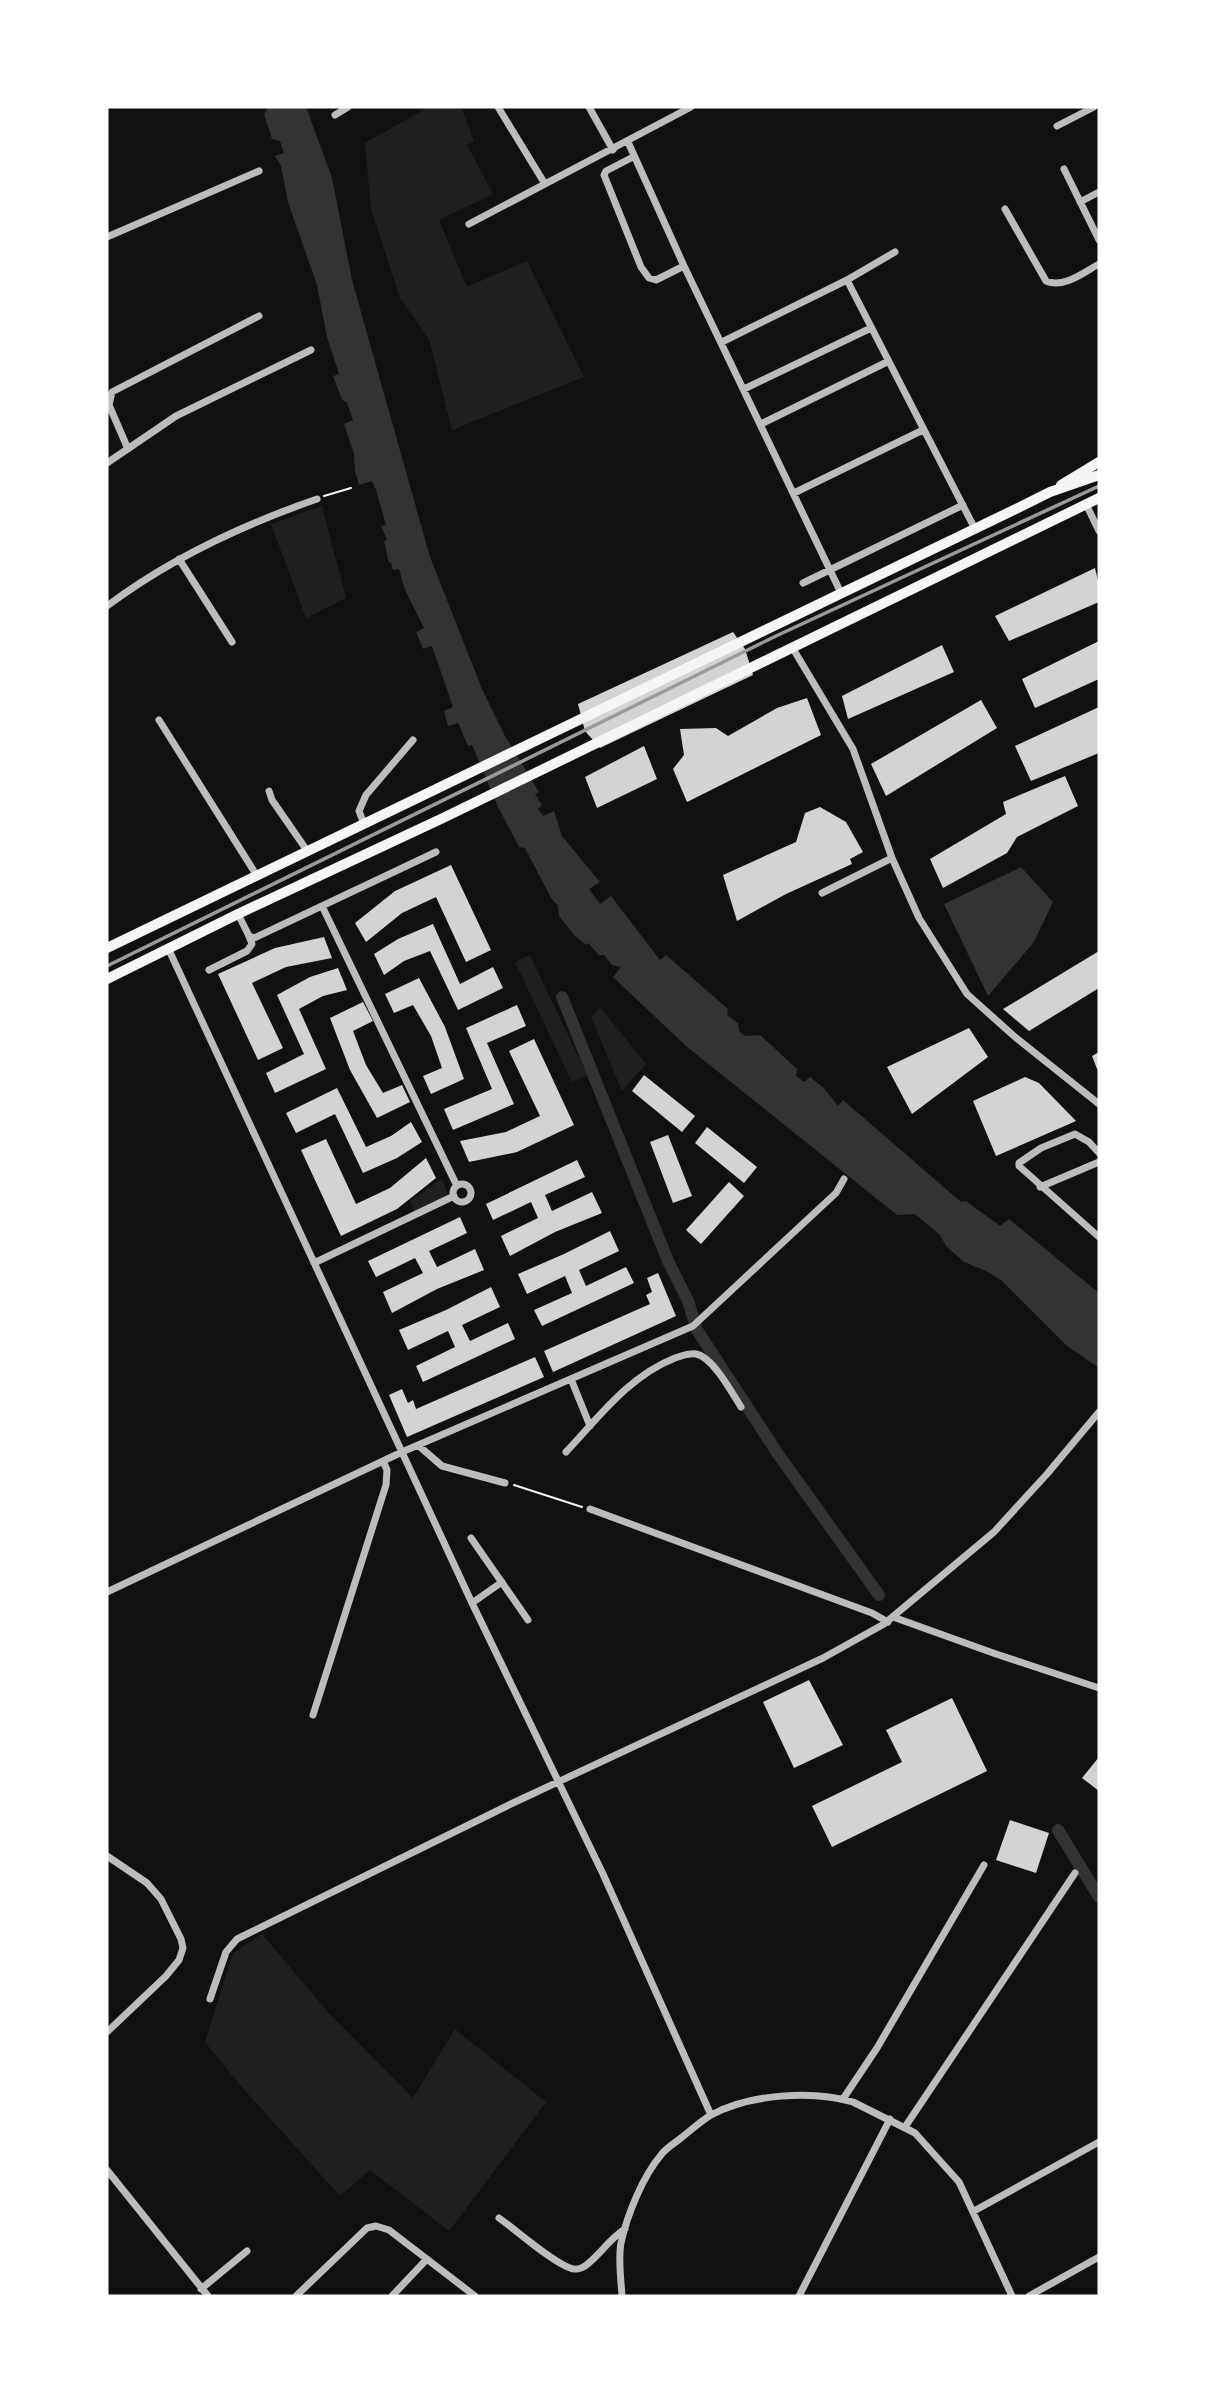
<svg xmlns="http://www.w3.org/2000/svg" width="1206" height="2403" font-family="'Open Sans',sans-serif">
<style>
.green{fill:#202020}
.water{fill:#333}
.lines{fill:none;stroke-linecap:round;stroke-linejoin:round}
.canal{stroke:#333;stroke-width:12}
.building{fill:#d3d3d3}
.path{stroke:#f5f5f5;stroke-width:2}
.minor{stroke:#bcbcbc;stroke-width:7}
.primary{stroke:#f5f5f5;stroke-width:10}
.rail{stroke:#9a9a9a;stroke-width:3.5}
</style>
<rect width="100%" height="100%" fill="#111"/>
<path class="green" d="M 429,107 L 461,107 L 474,141 L 467,145 L 493,194 L 439,220 L 467,287 L 527,261 L 584,377 L 452,430 L 429,339 L 400,298 L 371,209 L 365,143 Z
M 322,506 L 346,598 L 306,618 L 271,524 Z
M 530,955 L 587,1075 L 572,1082 L 515,962 Z
M 600,1007 L 646,1064 L 622,1091 L 591,1017 Z
M 442,1179 L 448,1195 L 414,1211 L 410,1201 Z
M 262,1934 L 327,2011 L 413,2098 L 455,2029 L 546,2102 L 449,2231 L 370,2170 L 340,2196 L 241,2086 L 205,2042 L 233,1953 Z"/>
<path class="water" d="M 266,107 L 306,107 L 332,178 L 352,280 L 430,557 L 482,689 L 505,736 L 539,792 L 535,794 L 542,805 L 538,809 L 543,816 L 554,811 L 562,836 L 600,882 L 589,889 L 600,904 L 611,896 L 660,960 L 666,955 L 728,1009 L 727,1015 L 738,1023 L 739,1031 L 745,1036 L 760,1035 L 797,1069 L 796,1076 L 804,1082 L 810,1077 L 824,1088 L 838,1106 L 843,1100 L 961,1202 L 966,1201 L 1000,1226 L 1009,1219 L 1099,1293 L 1099,1368 L 1066,1345 L 1002,1281 L 986,1271 L 964,1262 L 946,1246 L 940,1235 L 915,1214 L 897,1215 L 687,1047 L 613,977 L 621,967 L 612,965 L 604,955 L 599,955 L 588,943 L 586,945 L 574,935 L 559,916 L 558,906 L 551,898 L 525,848 L 519,847 L 498,807 L 472,745 L 468,746 L 458,723 L 448,726 L 444,711 L 453,707 L 432,646 L 423,649 L 416,632 L 424,628 L 405,590 L 399,569 L 393,570 L 391,563 L 389,563 L 384,541 L 387,540 L 381,526 L 386,525 L 376,490 L 372,481 L 359,485 L 355,471 L 354,454 L 344,424 L 353,420 L 347,402 L 342,400 L 333,376 L 339,374 L 327,337 L 317,285 L 288,202 L 281,166 L 275,156 L 284,153 L 280,141 L 272,139 L 264,114 L 267,110 Z
M 1021,867 L 1053,902 L 1034,942 L 988,996 L 944,904 Z"/>
<g class="lines">
<path class="canal" d="M 562,997 L 668,1261 L 688,1301 L 697,1330 L 778,1454 L 879,1595
M 1058,1830 L 1099,1897"/>
</g>
<path class="building" d="M 1095,568 L 1099,585 L 1099,602 L 1009,641 L 995,616 Z
M 733,632 L 745,649 L 753,675 L 600,748 L 585,731 L 578,704 Z
M 1099,641 L 1099,679 L 1035,708 L 1022,679 Z
M 942,645 L 954,672 L 848,719 L 842,696 Z
M 807,698 L 821,735 L 687,802 L 673,769 L 684,755 L 680,729 L 716,728 L 728,736 L 777,708 Z
M 981,700 L 997,728 L 886,796 L 871,764 Z
M 1099,707 L 1099,753 L 1031,781 L 1015,746 Z
M 644,746 L 657,779 L 597,808 L 585,777 Z
M 1065,776 L 1078,806 L 1017,837 L 1007,853 L 943,888 L 930,859 L 1006,814 L 1003,802 Z
M 820,807 L 846,822 L 863,852 L 850,859 L 852,864 L 786,894 L 737,921 L 723,875 L 796,842 L 805,813 Z
M 451,865 L 491,950 L 466,962 L 436,897 L 402,913 L 366,942 L 355,923 L 395,891 Z
M 433,924 L 460,984 L 493,967 L 503,988 L 458,1010 L 430,951 L 404,961 L 384,975 L 374,954 L 398,939 Z
M 324,937 L 332,958 L 286,967 L 252,983 L 283,1048 L 258,1060 L 218,974 L 275,948 Z
M 1099,951 L 1099,988 L 1029,1031 L 1003,1009 Z
M 338,968 L 347,990 L 323,996 L 299,1009 L 326,1069 L 275,1093 L 266,1073 L 304,1054 L 277,995 L 310,977 Z
M 419,978 L 445,1027 L 464,1079 L 431,1094 L 423,1076 L 442,1068 L 431,1036 L 413,1005 L 394,1013 L 385,994 Z
M 363,1002 L 373,1021 L 353,1031 L 366,1065 L 383,1093 L 402,1085 L 410,1102 L 377,1118 L 350,1070 L 330,1018 Z
M 517,1005 L 526,1026 L 487,1043 L 514,1104 L 453,1130 L 444,1109 L 492,1089 L 466,1028 Z
M 969,1028 L 988,1057 L 912,1114 L 887,1067 Z
M 534,1039 L 574,1125 L 517,1152 L 469,1162 L 460,1141 L 506,1132 L 540,1116 L 509,1051 Z
M 1099,1052 L 1099,1074 L 1092,1056 Z
M 644,1075 L 695,1116 L 682,1132 L 632,1091 Z
M 1025,1077 L 1039,1083 L 1076,1121 L 996,1156 L 973,1101 Z
M 337,1088 L 366,1147 L 391,1136 L 411,1122 L 422,1142 L 397,1158 L 363,1173 L 335,1114 L 296,1133 L 286,1113 Z
M 707,1127 L 757,1167 L 744,1183 L 695,1143 Z
M 668,1135 L 692,1196 L 673,1203 L 650,1142 Z
M 326,1139 L 356,1204 L 390,1188 L 426,1158 L 436,1178 L 397,1209 L 341,1236 L 301,1150 Z
M 577,1160 L 585,1177 L 545,1195 L 552,1211 L 592,1192 L 602,1213 L 555,1232 L 510,1256 L 501,1236 L 538,1218 L 531,1202 L 493,1220 L 486,1204 Z
M 729,1182 L 744,1196 L 701,1244 L 686,1230 Z
M 460,1217 L 467,1233 L 429,1251 L 437,1267 L 475,1249 L 484,1270 L 437,1289 L 392,1313 L 383,1292 L 423,1273 L 415,1258 L 376,1277 L 368,1261 Z
M 610,1231 L 619,1251 L 579,1270 L 586,1286 L 626,1267 L 634,1283 L 542,1326 L 534,1310 L 572,1293 L 565,1276 L 527,1294 L 518,1274 L 564,1254 Z
M 658,1273 L 676,1316 L 553,1372 L 544,1351 L 650,1304 L 646,1295 L 652,1292 L 647,1278 Z
M 491,1287 L 500,1307 L 462,1325 L 470,1341 L 508,1323 L 515,1339 L 423,1382 L 416,1366 L 455,1347 L 448,1331 L 408,1350 L 399,1330 L 446,1310 Z
M 535,1357 L 544,1377 L 407,1437 L 389,1395 L 402,1389 L 408,1403 L 413,1400 L 416,1409 Z
M 809,1680 L 843,1745 L 794,1768 L 763,1702 Z
M 952,1698 L 987,1771 L 832,1847 L 812,1806 L 902,1762 L 886,1730 Z
M 1099,1757 L 1099,1791 L 1082,1778 Z
M 1010,1820 L 1049,1833 L 1036,1873 L 996,1860 Z"/>
<g class="lines">
<path class="path" d="M 324,496 L 351,488
M 514,1485 L 582,1507"/>
<path class="minor" d="M 498,107 L 545,184
M 589,107 L 613,150
M 335,115 L 348,107
M 1057,126 L 1094,107
M 628,142 L 684,266 L 841,593
M 633,157 L 606,171 L 604,175 L 641,267 L 649,278 L 656,280 L 684,266
M 1064,169 L 1099,240
M 1080,202 L 1099,192
M 1005,209 L 1046,281 C 1063,289 1084,272 1099,264
M 469,224 L 691,107
M 107,237 L 259,171
M 847,280 L 975,529
M 722,342 L 847,280 L 895,252
M 744,389 L 871,328
M 761,424 L 887,362
M 128,449 L 109,405 L 112,392 L 259,316
M 107,463 L 176,416 L 311,350
M 794,493 L 923,430
M 1086,504 L 1099,531
M 179,559 L 232,642
M 803,583 L 963,505
M 107,606 C 171,558 242,525 317,499
M 792,647 L 853,749 L 892,858 L 919,918 L 967,994 L 1015,1037 L 1099,1104
M 159,720 L 257,876
M 269,791 L 272,800 L 308,852
M 364,824 L 359,811 L 366,795 L 413,740
M 822,893 L 892,858
M 322,906 L 457,1186
M 238,914 L 249,936 L 254,938 L 436,852
M 168,948 L 472,1603 L 603,1874 L 711,2115
M 209,970 L 247,951 L 252,944 L 248,934
M 1099,1153 L 1089,1142 L 1075,1134 L 1041,1148 L 1019,1163 L 1019,1166 L 1099,1237
M453 1193a9 9 0 1 1 18 0a9 9 0 1 1-18 0Z
M 1040,1187 L 1099,1162
M 314,1263 L 454,1196
M 571,1379 L 590,1426
M 419,1446 L 442,1466 L 505,1483
M 566,1452 C 599,1417 629,1376 675,1358 C 681,1356 689,1353 696,1354 C 713,1357 732,1393 741,1407
M 590,1509 L 872,1613 L 888,1622
M 471,1538 L 528,1620
M 107,1592 L 402,1452 L 693,1326 L 836,1193 L 844,1179
M 472,1603 L 502,1582
M 893,1617 L 996,1654 L 1099,1688
M 313,1715 L 386,1485 L 387,1470 L 383,1461
M 107,1856 L 147,1883 L 161,1899 L 181,1939 L 183,1948 L 179,1960 L 166,1976 L 107,2032
M 210,1999 L 226,1952 L 237,1939 L 513,1803 L 823,1658 L 884,1624 L 994,1532 L 1047,1474 L 1099,1412
M 843,2099 L 877,2048 L 984,1865
M 905,2127 L 1075,1873
M 107,2170 L 208,2296
M 974,2211 L 1099,2142
M 499,2218 C 516,2230 552,2262 570,2268 C 575,2270 581,2269 585,2266 C 600,2255 609,2239 625,2229
M 201,2289 L 247,2251
M 296,2296 L 367,2228 L 376,2226 L 389,2230 L 475,2296
M 392,2296 L 427,2259
M 622,2296 C 621,2280 618,2259 621,2243 C 627,2215 643,2176 661,2155 C 666,2148 675,2143 681,2138 C 691,2130 701,2121 711,2115 C 750,2094 812,2090 853,2102 L 915,2133 L 959,2182 L 1012,2296
M 799,2296 L 890,2119
M 1029,2296 L 1099,2257"/>
<path class="primary" d="M 1061,485 L 1099,462
M 107,948 L 1020,507 L 1050,492 L 1099,475
M 107,979 L 238,914 L 443,818 L 1099,498"/>
<path class="rail" d="M 107,966 L 776,636 L 1099,486"/>
</g>
<rect width="1206" height="2403" fill="none" stroke="#ffffff" stroke-width="217"/>
</svg>
